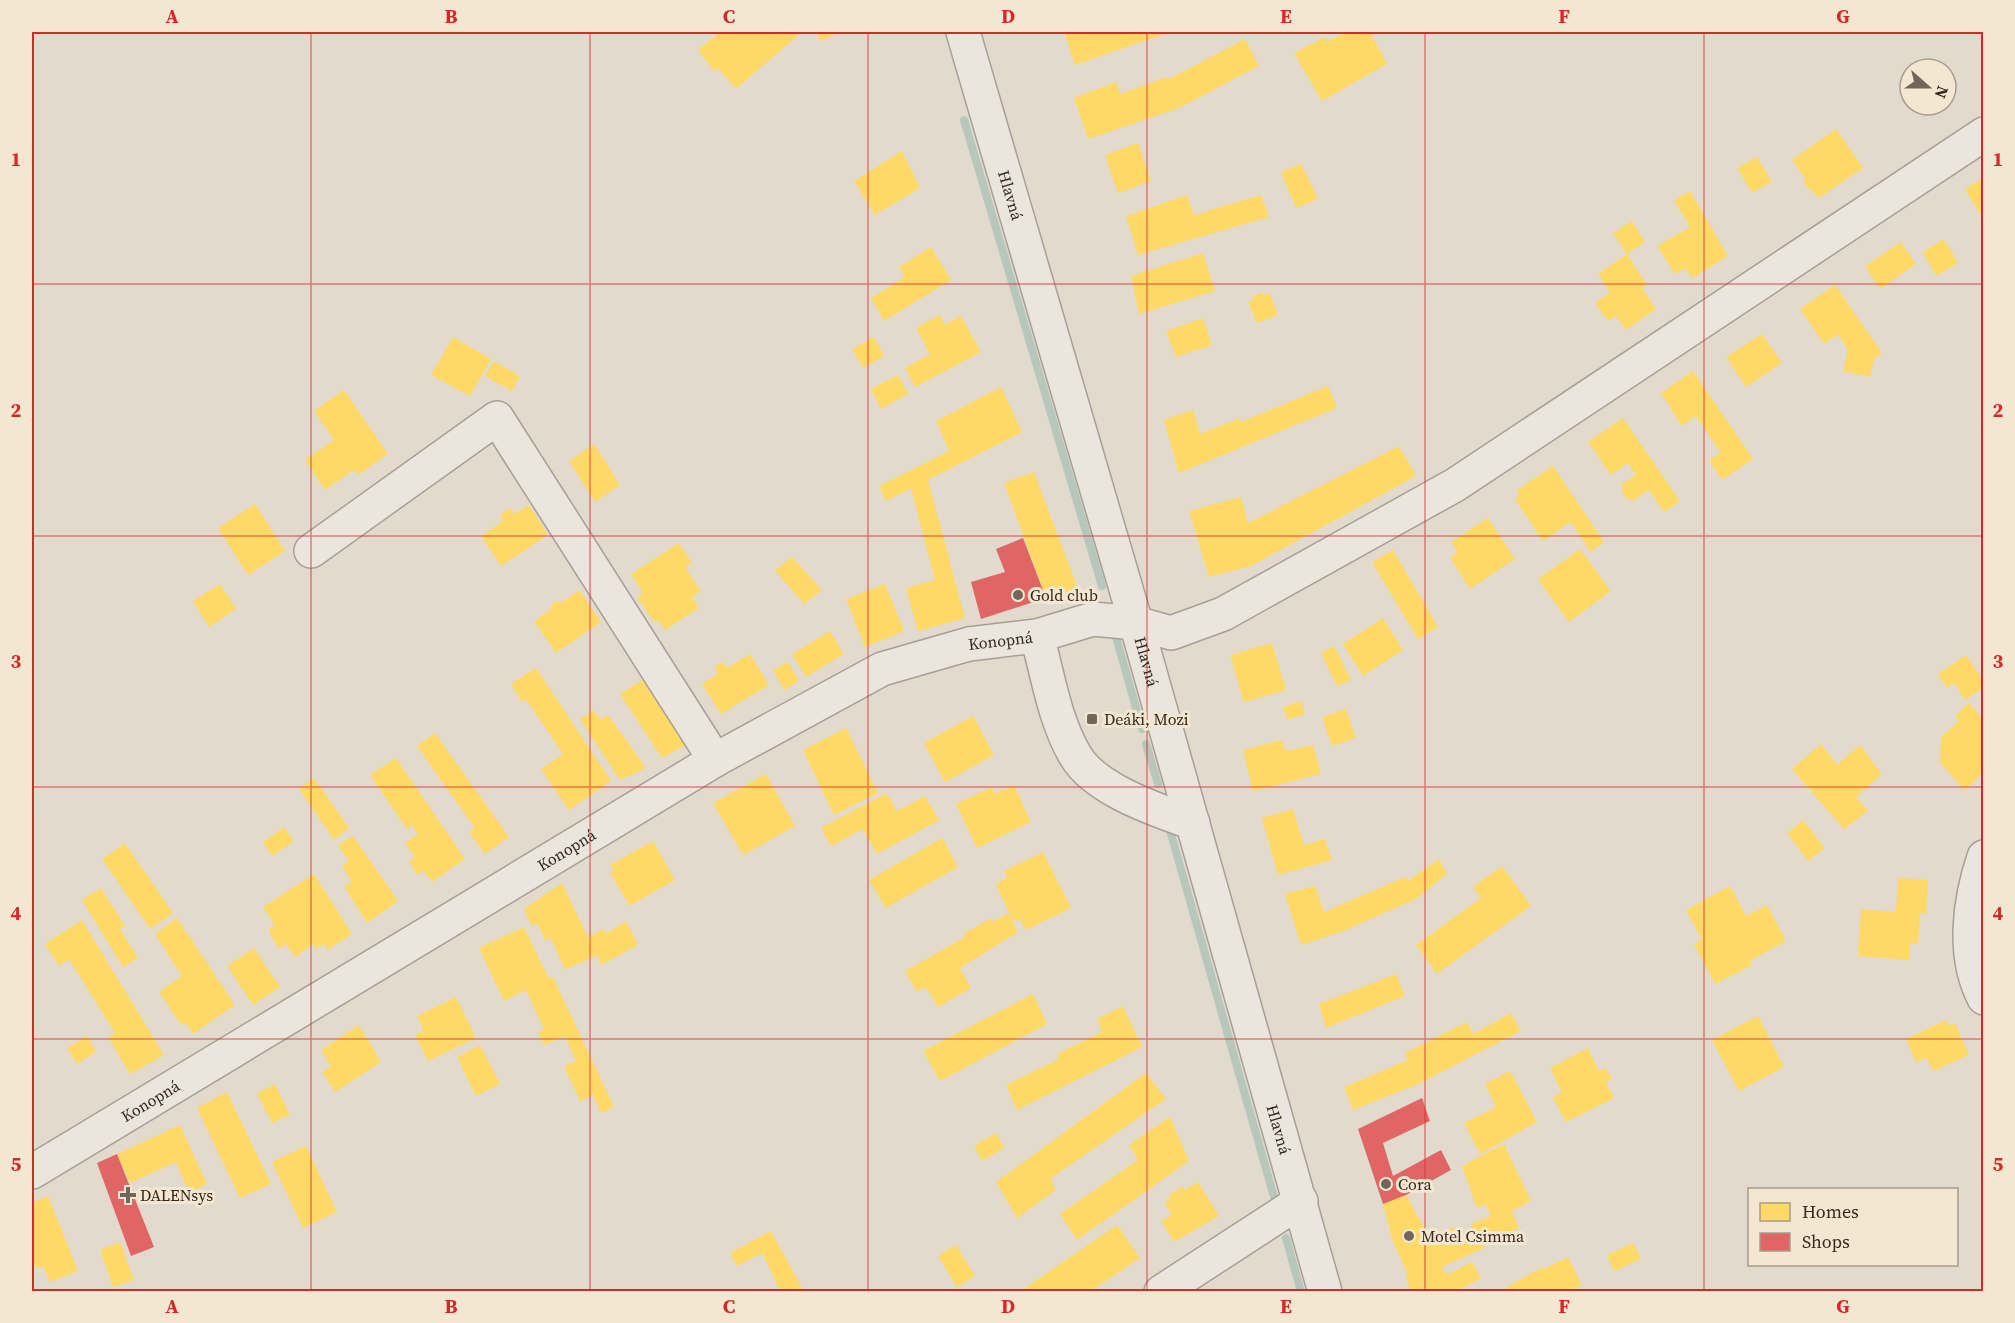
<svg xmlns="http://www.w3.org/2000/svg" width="2015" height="1323" font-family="'Source Serif 4',serif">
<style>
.homes{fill:#ffd966}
.shops{fill:#e06666}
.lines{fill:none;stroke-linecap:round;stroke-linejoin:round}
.stream{stroke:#b7c7bc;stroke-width:8}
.minor-casing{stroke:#a79f95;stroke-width:36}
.minor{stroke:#eae5dd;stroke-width:33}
.grid{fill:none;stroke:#d62828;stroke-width:1.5;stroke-opacity:0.55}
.poi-dot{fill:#72665b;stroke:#f4e7d2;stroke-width:2}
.labels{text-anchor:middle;stroke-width:6;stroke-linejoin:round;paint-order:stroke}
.street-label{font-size:16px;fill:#35281e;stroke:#f4e7d2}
.poi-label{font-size:16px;fill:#35281e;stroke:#f4e7d2;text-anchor:start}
.neatline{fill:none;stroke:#d62828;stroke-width:2}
.grid-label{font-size:20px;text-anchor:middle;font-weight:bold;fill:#d62828}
</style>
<rect width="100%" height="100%" fill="#e2dacc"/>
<path class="homes" d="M 720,32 L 802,32 L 736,89 L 718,68 L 714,71 L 698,50 Z
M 817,32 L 840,32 L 820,41 Z
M 1064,32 L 1170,32 L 1075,65 Z
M 1346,32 L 1370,32 L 1387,64 L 1322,101 L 1294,53 L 1325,37 L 1327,42 Z
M 1245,39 L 1259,66 L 1179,108 L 1088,139 L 1074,98 L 1116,82 L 1120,94 L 1167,77 L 1169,79 Z
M 1836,129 L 1863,168 L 1819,198 L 1804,184 L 1805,178 L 1792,160 Z
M 1138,143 L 1151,181 L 1118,193 L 1105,155 Z
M 902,151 L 920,188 L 875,215 L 854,181 Z
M 1757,157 L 1772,182 L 1752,193 L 1737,168 Z
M 1301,164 L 1318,199 L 1296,208 L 1281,172 Z
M 1983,178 L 1983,219 L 1965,189 Z
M 1690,191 L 1728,256 L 1692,278 L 1685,268 L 1675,274 L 1657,246 L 1690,227 L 1674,200 Z
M 1187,195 L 1194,215 L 1261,195 L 1269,217 L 1138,255 L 1126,216 Z
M 1632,221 L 1645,242 L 1627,254 L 1613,233 Z
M 1944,239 L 1958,263 L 1936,276 L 1923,252 Z
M 1901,242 L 1916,264 L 1880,289 L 1865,266 Z
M 931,247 L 951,280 L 884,321 L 871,298 L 905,277 L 899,267 Z
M 1203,253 L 1215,291 L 1139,314 L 1131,276 Z
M 1627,254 L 1647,285 L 1642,288 L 1656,309 L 1626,330 L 1616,316 L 1608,321 L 1595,303 L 1610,292 L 1598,274 Z
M 1835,285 L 1882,353 L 1874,359 L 1870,377 L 1843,371 L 1848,350 L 1838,334 L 1824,344 L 1800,309 Z
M 1262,292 L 1264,295 L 1270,293 L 1278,315 L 1257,323 L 1248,302 L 1254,299 L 1253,296 Z
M 940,315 L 945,325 L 961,316 L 981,352 L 915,387 L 905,368 L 930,354 L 916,328 Z
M 1203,318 L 1212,345 L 1176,357 L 1166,331 Z
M 1762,334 L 1782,363 L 1746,387 L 1726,357 Z
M 453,337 L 491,359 L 470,396 L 431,375 Z
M 874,337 L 884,356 L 863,368 L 852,349 Z
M 494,361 L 520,376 L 512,391 L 485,376 Z
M 1693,371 L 1753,459 L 1722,480 L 1709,460 L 1721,453 L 1696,416 L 1682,426 L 1661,393 Z
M 898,375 L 908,394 L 881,409 L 871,389 Z
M 1328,386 L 1337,408 L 1179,473 L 1164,420 L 1193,410 L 1200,434 L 1240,418 L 1241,422 Z
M 1001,387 L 1022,432 L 928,480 L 965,618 L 918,631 L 906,588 L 935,580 L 911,488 L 886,501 L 879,486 L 949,451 L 936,421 Z
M 344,390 L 388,454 L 358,475 L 354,470 L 325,490 L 305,460 L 334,440 L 314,411 Z
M 1623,418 L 1680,501 L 1664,512 L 1649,490 L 1633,501 L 1626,498 L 1622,491 L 1622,484 L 1636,475 L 1628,463 L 1611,475 L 1588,442 Z
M 594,444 L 620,485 L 595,502 L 569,461 Z
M 1399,446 L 1416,476 L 1251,566 L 1209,577 L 1189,511 L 1241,497 L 1248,523 Z
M 1553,466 L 1604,542 L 1591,552 L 1571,522 L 1543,541 L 1515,499 L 1520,495 L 1517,490 Z
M 1034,472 L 1078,589 L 1046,598 L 1004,483 Z
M 255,504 L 285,551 L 248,575 L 218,528 Z
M 529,505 L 548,535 L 501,566 L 481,536 L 503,521 L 500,515 L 510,508 L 514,514 Z
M 1488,518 L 1515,559 L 1470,589 L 1450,557 L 1458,552 L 1451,542 Z
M 679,543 L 692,563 L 685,567 L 701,591 L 692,597 L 699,608 L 665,630 L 658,620 L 654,622 L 637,597 L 643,593 L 631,574 Z
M 1580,549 L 1611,591 L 1569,622 L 1538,579 Z
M 1393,550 L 1438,627 L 1418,639 L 1372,562 Z
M 792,557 L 822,590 L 804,604 L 775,570 Z
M 220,584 L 236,609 L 209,627 L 193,601 Z
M 885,584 L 904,631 L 865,647 L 846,599 Z
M 579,590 L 601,622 L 556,653 L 534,621 L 550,610 L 552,604 L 557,601 L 563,602 Z
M 1383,618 L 1403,650 L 1363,676 L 1343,644 Z
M 830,631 L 844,654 L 806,677 L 792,654 Z
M 1272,643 L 1286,690 L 1244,702 L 1230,655 Z
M 1334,646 L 1351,680 L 1337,686 L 1321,653 Z
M 750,654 L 769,685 L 721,714 L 702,684 L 718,674 L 714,667 L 723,662 L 727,668 Z
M 1966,655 L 1983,680 L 1983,688 L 1965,700 L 1954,683 L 1947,688 L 1938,674 Z
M 788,662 L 799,681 L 784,690 L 773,670 Z
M 536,668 L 611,781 L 569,810 L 541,769 L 563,754 L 526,699 L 522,702 L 511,684 Z
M 647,677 L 691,742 L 662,758 L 620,694 Z
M 1301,701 L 1305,714 L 1287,720 L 1283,707 Z
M 1969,703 L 1983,719 L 1983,773 L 1965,790 L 1940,763 L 1941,737 L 1959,721 L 1955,716 Z
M 1346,709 L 1356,738 L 1332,746 L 1322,717 Z
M 594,710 L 600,720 L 608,715 L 646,768 L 620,780 L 580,719 Z
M 973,716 L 994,755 L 945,782 L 924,743 Z
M 846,728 L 878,793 L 834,815 L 803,750 Z
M 435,733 L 509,837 L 485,854 L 469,832 L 475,828 L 417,746 Z
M 1282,740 L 1286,751 L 1313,745 L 1321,774 L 1253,791 L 1243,750 Z
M 1821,744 L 1837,765 L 1860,745 L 1882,774 L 1856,797 L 1868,811 L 1844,829 L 1792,769 Z
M 396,758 L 465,859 L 432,882 L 424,871 L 417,875 L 409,861 L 415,857 L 405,843 L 418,834 L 412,825 L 407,829 L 370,775 Z
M 766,774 L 795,826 L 743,855 L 713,803 Z
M 314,778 L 349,828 L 334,840 L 299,789 Z
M 1014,785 L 1031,822 L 977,848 L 956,804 L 992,787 L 995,794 Z
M 887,793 L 897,811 L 925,796 L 939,820 L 877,854 L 863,829 L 831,846 L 821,828 Z
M 1293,809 L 1304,845 L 1325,839 L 1332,860 L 1278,875 L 1262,818 Z
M 1803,820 L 1825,848 L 1808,861 L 1787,833 Z
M 284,827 L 294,841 L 272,856 L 263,842 Z
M 353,836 L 398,901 L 367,923 L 344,886 L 352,882 L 342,866 L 349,861 L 338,845 Z
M 942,838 L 958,867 L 886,908 L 869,880 Z
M 653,841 L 675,880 L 629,906 L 610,872 L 614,870 L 610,865 Z
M 125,843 L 173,913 L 150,929 L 102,859 Z
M 1043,852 L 1071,908 L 1026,930 L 1020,919 L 1014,922 L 996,885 L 1007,877 L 1004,871 Z
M 1439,859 L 1447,874 L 1416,899 L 1341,932 L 1301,945 L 1285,894 L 1315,886 L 1324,912 L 1405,877 L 1408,881 Z
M 1502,866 L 1531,906 L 1437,974 L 1416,945 L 1481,898 L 1473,887 Z
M 314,874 L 352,934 L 327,950 L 324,944 L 316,949 L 313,944 L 295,957 L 286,944 L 279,949 L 268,930 L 275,925 L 263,907 Z
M 1898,878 L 1928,880 L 1926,914 L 1920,913 L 1918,944 L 1910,943 L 1910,960 L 1858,956 L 1861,909 L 1896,912 Z
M 562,883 L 588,937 L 604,929 L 606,934 L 626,921 L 638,945 L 601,965 L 597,955 L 565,970 L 551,938 L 546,941 L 537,923 L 532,926 L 524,909 Z
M 1730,886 L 1746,916 L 1767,905 L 1786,941 L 1750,961 L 1752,965 L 1715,984 L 1694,944 L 1702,940 L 1686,910 Z
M 101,888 L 125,926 L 120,929 L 138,958 L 123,967 L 82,900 Z
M 1008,913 L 1018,932 L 960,968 L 971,988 L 938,1007 L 926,987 L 917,992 L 905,971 L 965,937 L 963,934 L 991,918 L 992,922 Z
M 177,918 L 235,1005 L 193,1034 L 186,1023 L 181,1025 L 159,992 L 182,976 L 155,934 Z
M 82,920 L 164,1055 L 130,1074 L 108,1037 L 115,1033 L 69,959 L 59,966 L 45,944 Z
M 524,927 L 549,979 L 553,977 L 614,1107 L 601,1113 L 593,1095 L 580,1101 L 564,1066 L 576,1061 L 565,1036 L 544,1045 L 538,1032 L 544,1029 L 526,990 L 504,1001 L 479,948 Z
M 254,948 L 280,987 L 253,1005 L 227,966 Z
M 1396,974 L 1405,996 L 1326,1028 L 1319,1004 Z
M 1033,994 L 1047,1024 L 940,1081 L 923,1051 Z
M 456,997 L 476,1038 L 428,1061 L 415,1035 L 424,1030 L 417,1016 Z
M 1123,1006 L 1142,1047 L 1017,1110 L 1006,1085 L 1059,1059 L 1057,1054 L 1102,1032 L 1097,1019 Z
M 1511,1013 L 1521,1031 L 1418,1084 L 1353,1110 L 1344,1087 L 1408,1060 L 1405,1053 L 1467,1022 L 1473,1034 Z
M 1758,1016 L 1784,1067 L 1739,1091 L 1712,1040 Z
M 1946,1020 L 1949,1026 L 1955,1023 L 1969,1055 L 1933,1071 L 1927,1058 L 1916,1062 L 1906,1039 Z
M 359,1025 L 381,1062 L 335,1092 L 322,1072 L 331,1066 L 321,1050 Z
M 87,1036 L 96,1052 L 77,1064 L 67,1048 Z
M 480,1045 L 500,1084 L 476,1096 L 457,1057 Z
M 1588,1048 L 1599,1071 L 1606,1068 L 1612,1079 L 1606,1082 L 1614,1098 L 1566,1122 L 1553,1097 L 1562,1092 L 1550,1068 Z
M 1510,1071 L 1537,1122 L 1480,1154 L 1464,1123 L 1496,1107 L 1485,1084 Z
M 1146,1073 L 1166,1099 L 1050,1179 L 1056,1190 L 1017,1218 L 996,1182 Z
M 275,1084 L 290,1115 L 272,1123 L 257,1093 Z
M 227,1092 L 271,1184 L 240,1198 L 197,1108 Z
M 1170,1117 L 1189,1161 L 1077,1240 L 1060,1214 L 1138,1160 L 1129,1145 Z
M 180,1125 L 207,1184 L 189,1192 L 176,1162 L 130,1183 L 117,1154 Z
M 996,1133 L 1004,1148 L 982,1161 L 974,1146 Z
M 1504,1144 L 1531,1201 L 1512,1211 L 1519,1228 L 1484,1246 L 1484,1248 L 1442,1267 L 1446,1275 L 1472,1262 L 1481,1278 L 1455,1292 L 1411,1292 L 1406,1276 L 1408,1275 L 1392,1239 L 1383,1204 L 1406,1195 L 1429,1237 L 1454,1227 L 1459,1239 L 1474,1233 L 1471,1224 L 1491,1216 L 1486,1204 L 1477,1208 L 1462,1166 Z
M 306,1146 L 337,1212 L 303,1228 L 272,1162 Z
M 1198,1182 L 1219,1216 L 1174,1242 L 1161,1221 L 1172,1215 L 1165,1203 L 1170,1200 L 1168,1196 L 1183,1186 L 1185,1190 Z
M 48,1196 L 78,1271 L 50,1282 L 43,1266 L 36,1269 L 32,1259 L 32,1203 Z
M 1117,1225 L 1140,1258 L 1089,1292 L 1019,1292 Z
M 771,1231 L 804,1292 L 781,1292 L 762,1253 L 737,1266 L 730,1253 Z
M 120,1242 L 134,1280 L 113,1287 L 100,1250 Z
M 1633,1243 L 1641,1259 L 1614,1271 L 1607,1255 Z
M 956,1245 L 975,1276 L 957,1287 L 938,1256 Z
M 1568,1257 L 1582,1285 L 1568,1292 L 1498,1292 L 1543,1267 L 1544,1269 Z"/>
<path class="shops" d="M 1023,538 L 1046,598 L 981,619 L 971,582 L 1005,572 L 996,549 Z
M 1422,1098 L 1430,1121 L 1383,1143 L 1393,1176 L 1441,1150 L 1451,1170 L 1406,1195 L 1383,1204 L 1358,1129 Z
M 117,1154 L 154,1247 L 131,1256 L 97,1163 Z"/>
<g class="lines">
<path class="stream" d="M 964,120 L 1102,586
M 1116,637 L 1142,729
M 1146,744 L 1158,784
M 1169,827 L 1274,1197
M 1286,1238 L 1301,1292"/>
<defs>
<g id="minor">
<path id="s1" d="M 963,32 L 1136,623 L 1325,1292"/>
<path d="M 311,551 L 497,418 L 715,760"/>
<path d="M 1037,636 C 1048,675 1054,719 1075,755 C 1095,790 1157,810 1193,823"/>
<path d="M 1984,857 C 1969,901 1962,956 1984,998"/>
<path id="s2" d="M 32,1172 L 715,760 L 882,669 L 969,644 L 1037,636 L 1093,619 L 1136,623 L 1171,633 L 1223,614 L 1455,485 L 1984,134"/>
<path d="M 1161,1292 L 1301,1201"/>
</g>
</defs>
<use href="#minor" class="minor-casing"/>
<use href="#minor" class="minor"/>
</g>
<path class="grid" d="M 311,32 L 311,1292M 590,32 L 590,1292M 868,32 L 868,1292M 1147,32 L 1147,1292M 1425,32 L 1425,1292M 1704,32 L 1704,1292M 32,284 L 1984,284M 32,536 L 1984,536M 32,787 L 1984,787M 32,1039 L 1984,1039"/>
<g class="poi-dot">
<circle cx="1018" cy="595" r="6"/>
<rect x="1086" y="713" width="12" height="12" rx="3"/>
<circle cx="1386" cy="1184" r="6"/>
<path d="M125 1186h6v6h6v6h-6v6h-6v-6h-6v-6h6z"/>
<circle cx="1409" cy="1236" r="6"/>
</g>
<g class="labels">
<g class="street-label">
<text dy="6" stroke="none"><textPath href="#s1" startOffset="170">Hlavná</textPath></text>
<text dy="6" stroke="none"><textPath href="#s2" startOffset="1110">Konopná</textPath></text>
<text dy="6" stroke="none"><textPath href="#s1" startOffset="656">Hlavná</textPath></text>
<text dy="6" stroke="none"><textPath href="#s2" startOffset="624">Konopná</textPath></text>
<text dy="6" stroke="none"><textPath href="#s2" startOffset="138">Konopná</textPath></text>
<text dy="6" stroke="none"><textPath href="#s1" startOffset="1142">Hlavná</textPath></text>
</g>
<g class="poi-label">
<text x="1030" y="601">Gold club</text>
<text x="1104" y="725">Deáki, Mozi</text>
<text x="1398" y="1190">Cora</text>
<text x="140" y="1201">DALENsys</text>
<text x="1421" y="1242">Motel Csimma</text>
</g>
</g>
<rect width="2015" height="1323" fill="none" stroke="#f4e7d2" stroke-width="66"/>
<rect x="1748" y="1188" width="210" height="78" fill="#f4e7d2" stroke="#a89b8a" stroke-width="1.5"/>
<rect x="1760" y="1203" width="30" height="18" fill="#ffd966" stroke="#a89b8a" stroke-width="1.5"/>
<text x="1802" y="1218" font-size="18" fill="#35281e">Homes</text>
<rect x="1760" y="1233" width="30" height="18" fill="#e06666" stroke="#a89b8a" stroke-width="1.5"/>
<text x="1802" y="1248" font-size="18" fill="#35281e">Shops</text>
<g transform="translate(1928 87) rotate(111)"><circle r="28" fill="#f4e7d2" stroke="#a89b8a" stroke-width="1.5"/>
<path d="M0-4.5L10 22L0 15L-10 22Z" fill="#72665b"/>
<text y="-9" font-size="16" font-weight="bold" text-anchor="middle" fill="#35281e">N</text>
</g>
<rect x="33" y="33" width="1949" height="1257" class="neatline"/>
<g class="grid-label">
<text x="172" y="23">A</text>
<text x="451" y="23">B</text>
<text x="729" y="23">C</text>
<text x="1008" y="23">D</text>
<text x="1286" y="23">E</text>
<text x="1564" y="23">F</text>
<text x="1843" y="23">G</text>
<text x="16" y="166">1</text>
<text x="1998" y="166">1</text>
<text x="16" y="417">2</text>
<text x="1998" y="417">2</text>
<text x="16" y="668">3</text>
<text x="1998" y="668">3</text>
<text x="16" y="920">4</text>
<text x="1998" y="920">4</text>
<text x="16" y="1171">5</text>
<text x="1998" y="1171">5</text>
<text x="172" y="1313">A</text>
<text x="451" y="1313">B</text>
<text x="729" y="1313">C</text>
<text x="1008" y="1313">D</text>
<text x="1286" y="1313">E</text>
<text x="1564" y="1313">F</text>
<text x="1843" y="1313">G</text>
</g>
</svg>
